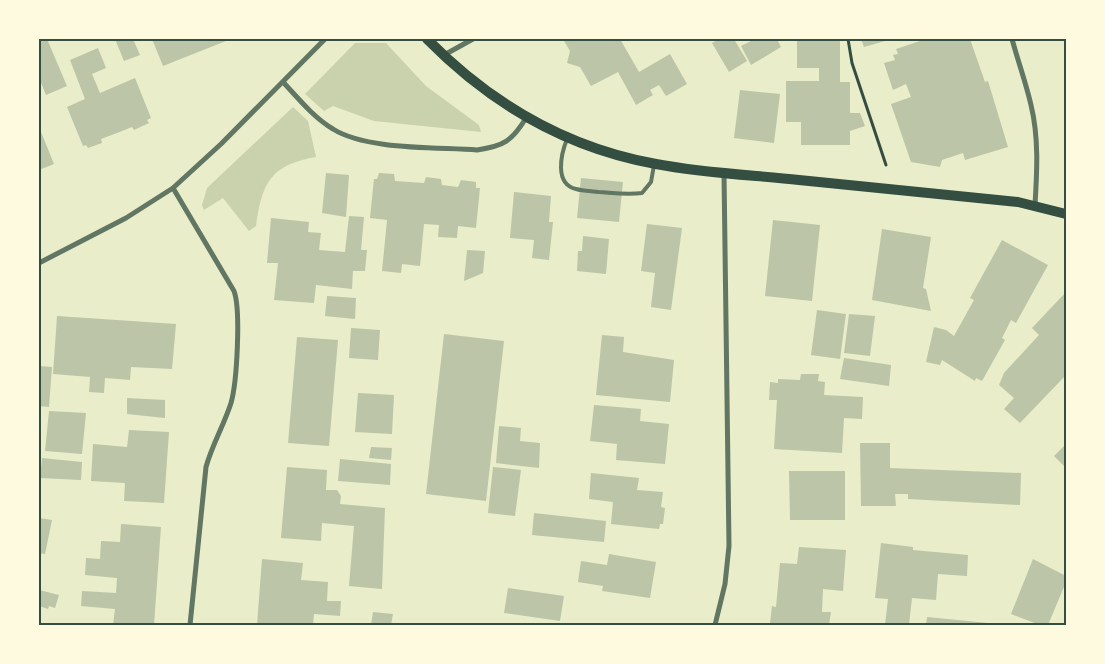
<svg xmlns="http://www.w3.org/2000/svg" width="1105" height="664" font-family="Rubik,sans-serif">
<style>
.green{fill:#cad2ad}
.building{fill:#bcc5a7}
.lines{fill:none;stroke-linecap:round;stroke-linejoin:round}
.path{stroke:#344e41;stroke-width:3}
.service{stroke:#617663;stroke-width:4}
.minor{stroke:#617663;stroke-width:5}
.secondary{stroke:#344e41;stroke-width:10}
.neatline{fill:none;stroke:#344e41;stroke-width:2}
</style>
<rect width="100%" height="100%" fill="#e9edc9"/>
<path class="green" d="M 355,43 L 386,43 L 426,86 L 479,125 L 481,132 L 374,121 L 333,106 L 324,111 L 305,94 Z
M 293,107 L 308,121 L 316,157 C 270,165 262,183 256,226 L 249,231 L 223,198 L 204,210 L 202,205 L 207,188 Z"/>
<path class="building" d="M 47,39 L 67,86 L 46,95 L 39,78 L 39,40 Z
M 115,39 L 133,39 L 140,55 L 124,61 Z
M 152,39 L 231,39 L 163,66 Z
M 563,39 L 620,39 L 639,72 L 670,54 L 687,84 L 666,96 L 659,85 L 650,90 L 653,95 L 636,105 L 618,72 L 591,86 L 580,67 L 567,63 L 570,51 Z
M 719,39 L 734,39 L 747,61 L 729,72 L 712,43 Z
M 755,39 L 777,39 L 781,47 L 751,65 L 741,46 Z
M 797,39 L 840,40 L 840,82 L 850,82 L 850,113 L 860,113 L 865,126 L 850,131 L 850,145 L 801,145 L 801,122 L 786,122 L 786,81 L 819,81 L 819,68 L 797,68 Z
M 861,39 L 892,39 L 864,47 Z
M 926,39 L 970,39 L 985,82 L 988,81 L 1008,147 L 965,160 L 963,153 L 942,160 L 940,167 L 911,162 L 891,104 L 911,97 L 906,84 L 893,90 L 884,63 L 895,60 L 893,55 L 898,54 L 896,49 Z
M 98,48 L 106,68 L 92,74 L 100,93 L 135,78 L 151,118 L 147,120 L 149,123 L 134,130 L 132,127 L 117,133 L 101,139 L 102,143 L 88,148 L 86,145 L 83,146 L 67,107 L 85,99 L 70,60 Z
M 740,90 L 780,94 L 774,143 L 734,138 Z
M 39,127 L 54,164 L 39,170 Z
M 326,173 L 349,175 L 346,217 L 322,213 Z
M 379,173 L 394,174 L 395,181 L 424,183 L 426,177 L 441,179 L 442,185 L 458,187 L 461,180 L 476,182 L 476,188 L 480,188 L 476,228 L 458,226 L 457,238 L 438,237 L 439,225 L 424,224 L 420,266 L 402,264 L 401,273 L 382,271 L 387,220 L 370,218 L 374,179 L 377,179 Z
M 581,178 L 623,182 L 619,222 L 577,218 Z
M 514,192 L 551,196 L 549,222 L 553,222 L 549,260 L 532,258 L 534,240 L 510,238 Z
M 349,216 L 364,217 L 361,250 L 367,250 L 365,271 L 353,271 L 352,289 L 316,285 L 314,303 L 274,300 L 278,263 L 267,263 L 271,218 L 309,222 L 308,232 L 321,233 L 319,250 L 345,252 Z
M 773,220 L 820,225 L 812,301 L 765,296 Z
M 647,224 L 682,228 L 671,310 L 651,307 L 655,273 L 641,271 Z
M 882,229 L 931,237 L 923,288 L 926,289 L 931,311 L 872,300 Z
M 583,236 L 609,239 L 606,274 L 577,271 L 578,251 L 582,251 Z
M 1002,240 L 1048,265 L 1016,323 L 1011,320 L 1002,338 L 1005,340 L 982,381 L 976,378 L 975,381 L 942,360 L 940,365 L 926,362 L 934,327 L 946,330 L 954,336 L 974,300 L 970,298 Z
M 467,250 L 485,251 L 483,273 L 464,281 Z
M 1066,292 L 1066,375 L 1020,423 L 1004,409 L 1014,398 L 999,385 L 1004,373 L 1039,335 L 1032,328 Z
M 327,296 L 356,298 L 355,319 L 325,316 Z
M 817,310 L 846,314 L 840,359 L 811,355 Z
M 849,314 L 875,316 L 870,356 L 844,353 Z
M 57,316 L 176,324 L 172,369 L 131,367 L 130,380 L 105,378 L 104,393 L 89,392 L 90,377 L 53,374 Z
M 351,328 L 380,330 L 378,360 L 349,358 Z
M 444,334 L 504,341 L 486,501 L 426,494 Z
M 602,335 L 624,337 L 623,352 L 674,360 L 670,402 L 596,395 Z
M 297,337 L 338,340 L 329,446 L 288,443 Z
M 844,358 L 891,365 L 889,386 L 840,379 Z
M 39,366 L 52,367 L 49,407 L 39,406 Z
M 801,374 L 819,374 L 818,381 L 825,382 L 824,395 L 863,397 L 862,419 L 844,418 L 842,453 L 774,449 L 777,400 L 769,400 L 770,382 L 778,383 L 778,379 L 800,380 Z
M 358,393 L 394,395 L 392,434 L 355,432 Z
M 127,398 L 165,400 L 165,418 L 127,414 Z
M 594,405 L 641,409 L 640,421 L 669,424 L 665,464 L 616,460 L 617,444 L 590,441 Z
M 49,411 L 86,413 L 82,454 L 45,451 Z
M 499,426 L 521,428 L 520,441 L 540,443 L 539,468 L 496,463 Z
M 129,430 L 169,432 L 164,503 L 124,501 L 125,483 L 91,481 L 93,444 L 127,447 Z
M 860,443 L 890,443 L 890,468 L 1021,473 L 1020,505 L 908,499 L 908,494 L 895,494 L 896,506 L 861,506 Z
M 1066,444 L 1066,468 L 1054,456 Z
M 371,447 L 392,448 L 391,460 L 369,458 Z
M 42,458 L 82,462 L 81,480 L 40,478 Z
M 340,459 L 391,464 L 390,485 L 338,481 Z
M 287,467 L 327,470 L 326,490 L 337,490 L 341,496 L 340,504 L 385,508 L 382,589 L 349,586 L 354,526 L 322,523 L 321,541 L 281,538 Z
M 493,467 L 521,470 L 515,516 L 488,513 Z
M 789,471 L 845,471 L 845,520 L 790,520 Z
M 591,473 L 639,478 L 637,490 L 663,492 L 661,507 L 665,508 L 663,524 L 660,524 L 659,529 L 611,524 L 613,502 L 589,499 Z
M 534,513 L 606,521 L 604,542 L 532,535 Z
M 39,518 L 52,520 L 45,554 L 39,553 Z
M 121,524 L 161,527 L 154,625 L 113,625 L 115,609 L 81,606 L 82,591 L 116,593 L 117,578 L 85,575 L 86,558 L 100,559 L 101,541 L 120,542 Z
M 881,543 L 913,547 L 913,550 L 968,555 L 967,576 L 938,574 L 936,600 L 912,598 L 909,625 L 885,625 L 888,599 L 875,598 Z
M 799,547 L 846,550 L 843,591 L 823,589 L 822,612 L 831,612 L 829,625 L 775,625 L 770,623 L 772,606 L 776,607 L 780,563 L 797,564 Z
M 609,554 L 656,562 L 650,598 L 602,591 L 603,586 L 578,582 L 581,561 L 607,565 Z
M 262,559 L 303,563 L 301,580 L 328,582 L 327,601 L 341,601 L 340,616 L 314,614 L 313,625 L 257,625 Z
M 1033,559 L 1066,576 L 1066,582 L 1048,625 L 1040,625 L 1011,614 Z
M 508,588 L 564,596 L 560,621 L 504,613 Z
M 39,590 L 59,595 L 55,608 L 49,606 L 48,609 L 39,606 Z
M 373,612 L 393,614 L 391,625 L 371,625 Z
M 927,617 L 998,624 L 998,625 L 926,625 Z"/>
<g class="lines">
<path class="path" d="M 848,39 L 852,63 L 886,165"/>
<path class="service" d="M 567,139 C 561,154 554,184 576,189 C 583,191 592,191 599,192 C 614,193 627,195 642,193 L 651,182 L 654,165"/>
<path class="minor" d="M 1012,39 C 1018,61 1026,83 1031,105 C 1039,138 1037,172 1035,205
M 444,55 L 473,39
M 283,82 C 298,98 313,117 333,129 C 366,150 437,147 477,150 C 504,146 512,141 526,118
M 173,188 L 234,291 C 241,310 237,382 231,403 C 224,425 212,445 206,467 L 190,625
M 39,263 L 126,218 L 173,188 L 221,144 L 325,39
M 715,625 L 725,584 L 729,546 L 724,173"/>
<path class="secondary" d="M 427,39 C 490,103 567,148 656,164 C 703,173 751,175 799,180 C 872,188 945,195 1018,202 L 1066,214"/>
</g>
<rect width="1105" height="664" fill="none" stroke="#fefae0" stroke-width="80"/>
<rect x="40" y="40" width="1025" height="584" class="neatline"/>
</svg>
